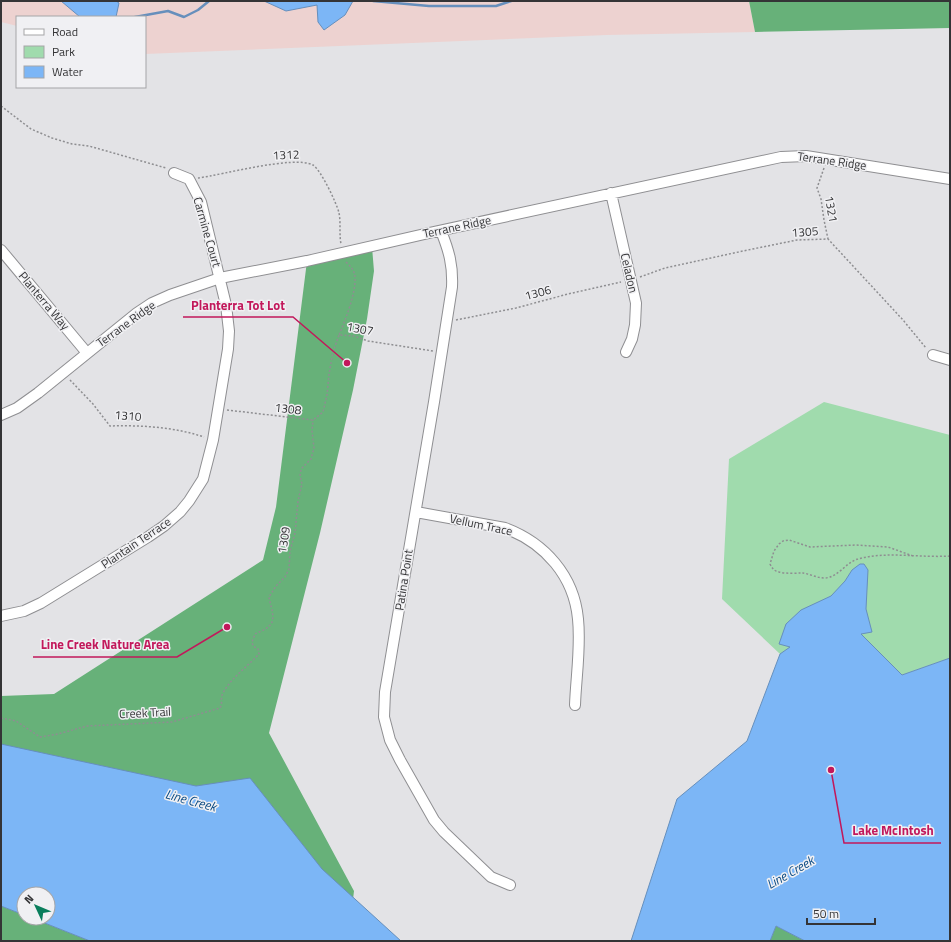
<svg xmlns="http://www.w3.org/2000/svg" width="951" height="942" font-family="'Titillium Web',sans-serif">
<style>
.industrial{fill:#edd2d0}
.green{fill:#a0dbad}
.forest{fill:#67b179}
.water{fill:#7cb6f6;stroke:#668fbc}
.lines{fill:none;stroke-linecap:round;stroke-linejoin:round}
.stream{stroke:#668fbc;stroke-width:2.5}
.minor-casing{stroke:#8f8f92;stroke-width:12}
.path{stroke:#8e8e91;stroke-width:1.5;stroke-dasharray:2 2;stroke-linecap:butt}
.minor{stroke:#fff;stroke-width:10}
.labels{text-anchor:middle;stroke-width:3;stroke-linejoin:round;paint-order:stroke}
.street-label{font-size:12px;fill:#343436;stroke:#f0f0f3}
.water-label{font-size:13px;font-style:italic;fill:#0b4b84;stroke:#f0f0f3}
.leader{fill:none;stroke:#c2185b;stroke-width:1.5}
.callout-dot{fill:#c2185b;stroke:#f0f0f3;stroke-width:1.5}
.callout-label{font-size:13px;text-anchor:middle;font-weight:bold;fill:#c2185b;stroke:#f0f0f3;stroke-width:3;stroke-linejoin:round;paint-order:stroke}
</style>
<rect width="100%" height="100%" fill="#e3e3e6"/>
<path class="industrial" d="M 1,1 L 749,1 L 755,32 L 607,35 L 145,54 L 145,17 L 17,17 L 17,26 L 1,22 Z"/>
<path class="green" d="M 824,402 L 950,435 L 950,658 L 902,675 L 839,643 L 780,654 L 722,599 L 729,459 Z"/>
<path class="forest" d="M 749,1 L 950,1 L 950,28 L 755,32 Z
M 372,247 L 374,271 L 367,319 L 353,390 L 320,533 L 269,733 L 354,891 L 348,941 L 1,773 L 1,696 L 54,694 L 263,560 L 276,507 L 307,261 Z
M 1,906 L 24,915 L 24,918 L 32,918 L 90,941 L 1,941 Z
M 776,926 L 805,941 L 770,941 Z"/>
<path class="water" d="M 61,1 L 116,1 L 119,3 L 116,17 L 80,17 Z
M 264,1 L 353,1 L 345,15 L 324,30 L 318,22 L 317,5 L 286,11 Z
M 860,564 L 864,564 L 868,570 L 866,609 L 872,632 L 861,634 L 902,675 L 950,658 L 950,941 L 805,941 L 776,926 L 770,941 L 631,941 L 677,799 L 747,741 L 780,654 L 790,647 L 779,644 L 786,624 L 801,610 L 831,596 L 845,581 L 852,570 Z
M 1,744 L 196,786 L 250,778 L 322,869 L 401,941 L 90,941 L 32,918 L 48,918 L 48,894 L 24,894 L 24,915 L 1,906 Z"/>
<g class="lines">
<path class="stream" d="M 373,1 L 429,6 L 496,6 L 511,1
M 135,17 L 168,11 L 184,17 L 198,10 L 209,1"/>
<defs>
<path id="minor" d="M 611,193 L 636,303 L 635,325 L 632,339 L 626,352
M 441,231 C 449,251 453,265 452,287 L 434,402 L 385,692 L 384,717 L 390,740 L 400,760 L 434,820 L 444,832 L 491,877 L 510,885
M 1,250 L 87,353
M 933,355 L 950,360
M 1,415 L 17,408 L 38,393 L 137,313 L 152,303 L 170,295 L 220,278 L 307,261 L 429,233 L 781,157 L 806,156 L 950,179
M 416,512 L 505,528 C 545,543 574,576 578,619 C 581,647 576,677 575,705
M 1,616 L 24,611 L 41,603 L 148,537 L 164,526 L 180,512 L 189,501 L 203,479 L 213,440 L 228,349 L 229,331 L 226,305 L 201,202 L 189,179 L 174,173"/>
</defs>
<use href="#minor" class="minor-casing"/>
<path class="path" d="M 1,106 L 31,129 L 52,138 L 72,144 L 89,146 L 166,168
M 824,168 L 817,188 L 821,199 L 824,220 L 828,239
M 198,178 C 222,175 294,155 313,165 C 321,170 337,204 339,213 C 341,223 339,234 341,244
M 346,262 C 351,267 355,271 355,278 C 356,293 345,321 339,335 L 354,336 L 368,341 L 433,351
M 640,277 L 665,268 L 743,251 L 797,240 L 828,239 L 903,320 L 926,348
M 456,320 L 516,308 L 568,294 L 621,282
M 70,380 L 93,404 L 110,426 C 141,425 174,427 204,437
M 227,410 L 313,420 L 323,412 L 327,395 L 329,374 L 333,352 L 339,335
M 913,556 L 888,547 L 856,545 L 810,547 L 789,540 L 783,541 L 779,544 L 774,551 L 770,564 C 772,568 774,571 779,572 C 786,574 796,573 803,573 C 810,574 817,578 824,578 C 838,578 846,562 858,559 C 886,551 921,558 950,556
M 1,718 L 16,721 L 40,737 L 58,734 L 87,726 L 172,722 L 220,708 C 223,703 220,698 223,693 C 231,678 247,667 259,654 L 258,649 L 253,646 L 252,642 L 255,634 C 259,632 267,629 269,626 C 277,620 270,605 269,597 L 276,586 L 285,577 L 289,569 L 290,551 L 295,533 L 298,501 L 302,484 L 300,476 L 301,469 L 311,459 L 314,448 L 312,431 L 313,420"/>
<use href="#minor" class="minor"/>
</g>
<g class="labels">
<g class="street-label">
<text transform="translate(286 155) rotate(-3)" y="4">1312</text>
<text transform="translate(832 161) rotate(8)" y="4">Terrane Ridge</text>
<text transform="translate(831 209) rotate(80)" y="4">1321</text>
<text transform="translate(457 227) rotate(-12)" y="4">Terrane Ridge</text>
<text transform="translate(207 232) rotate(74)" y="4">Carmine Court</text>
<text transform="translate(805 232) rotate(-4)" y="4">1305</text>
<text transform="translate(629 273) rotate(77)" y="4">Celadon</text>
<text transform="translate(538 293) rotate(-15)" y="4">1306</text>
<text transform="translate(44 301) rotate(50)" y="4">Planterra Way</text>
<text transform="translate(126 324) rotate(-36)" y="4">Terrane Ridge</text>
<text transform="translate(360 329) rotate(10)" y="4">1307</text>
<text transform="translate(288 409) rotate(6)" y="4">1308</text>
<text transform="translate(128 416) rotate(4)" y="4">1310</text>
<text transform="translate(481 525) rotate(12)" y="4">Vellum Trace</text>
<text transform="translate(284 540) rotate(-81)" y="4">1309</text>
<text transform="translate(136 543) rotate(-34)" y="4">Plantain Terrace</text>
<text transform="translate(404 580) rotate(-81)" y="4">Patina Point</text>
<text transform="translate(145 713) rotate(-3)" y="4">Creek Trail</text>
</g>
<g class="water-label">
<text transform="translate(191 800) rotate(15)" y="5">Line Creek</text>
<text transform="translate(790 872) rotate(-30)" y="5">Line Creek</text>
</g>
</g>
<path class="leader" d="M347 363L293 317H183M227 627L177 657H33M831 770L844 843H941"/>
<g class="callout-dot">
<circle cx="347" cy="363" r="4"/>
<circle cx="227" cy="627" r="4"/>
<circle cx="831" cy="770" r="4"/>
</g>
<g class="callout-label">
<text x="238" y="310">Planterra Tot Lot</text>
<text x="105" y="649">Line Creek Nature Area</text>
<text x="893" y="835">Lake McIntosh</text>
</g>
<rect width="951" height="942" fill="none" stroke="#343436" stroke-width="4"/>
<rect x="16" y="16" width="130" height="72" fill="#f0f0f3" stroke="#a5a5a7"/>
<rect x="24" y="29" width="20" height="6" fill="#ffffff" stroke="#a5a5a7"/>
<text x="52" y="36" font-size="12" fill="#343436">Road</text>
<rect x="24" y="46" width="20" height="12" fill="#a0dbad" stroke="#a5a5a7"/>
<text x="52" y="56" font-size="12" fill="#343436">Park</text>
<rect x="24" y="66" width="20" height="12" fill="#7cb6f6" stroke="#a5a5a7"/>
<text x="52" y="76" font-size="12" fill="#343436">Water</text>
<g transform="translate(36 906) rotate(314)"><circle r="19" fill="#f0f0f3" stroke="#a5a5a7"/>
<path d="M0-3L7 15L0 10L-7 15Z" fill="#0a7e5c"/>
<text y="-6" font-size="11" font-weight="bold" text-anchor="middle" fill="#343436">N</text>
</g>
<path d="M807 918v6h68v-6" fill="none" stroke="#343436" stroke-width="2"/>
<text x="813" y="918" font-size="12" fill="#343436" stroke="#f0f0f3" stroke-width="3" paint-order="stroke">50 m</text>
</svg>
